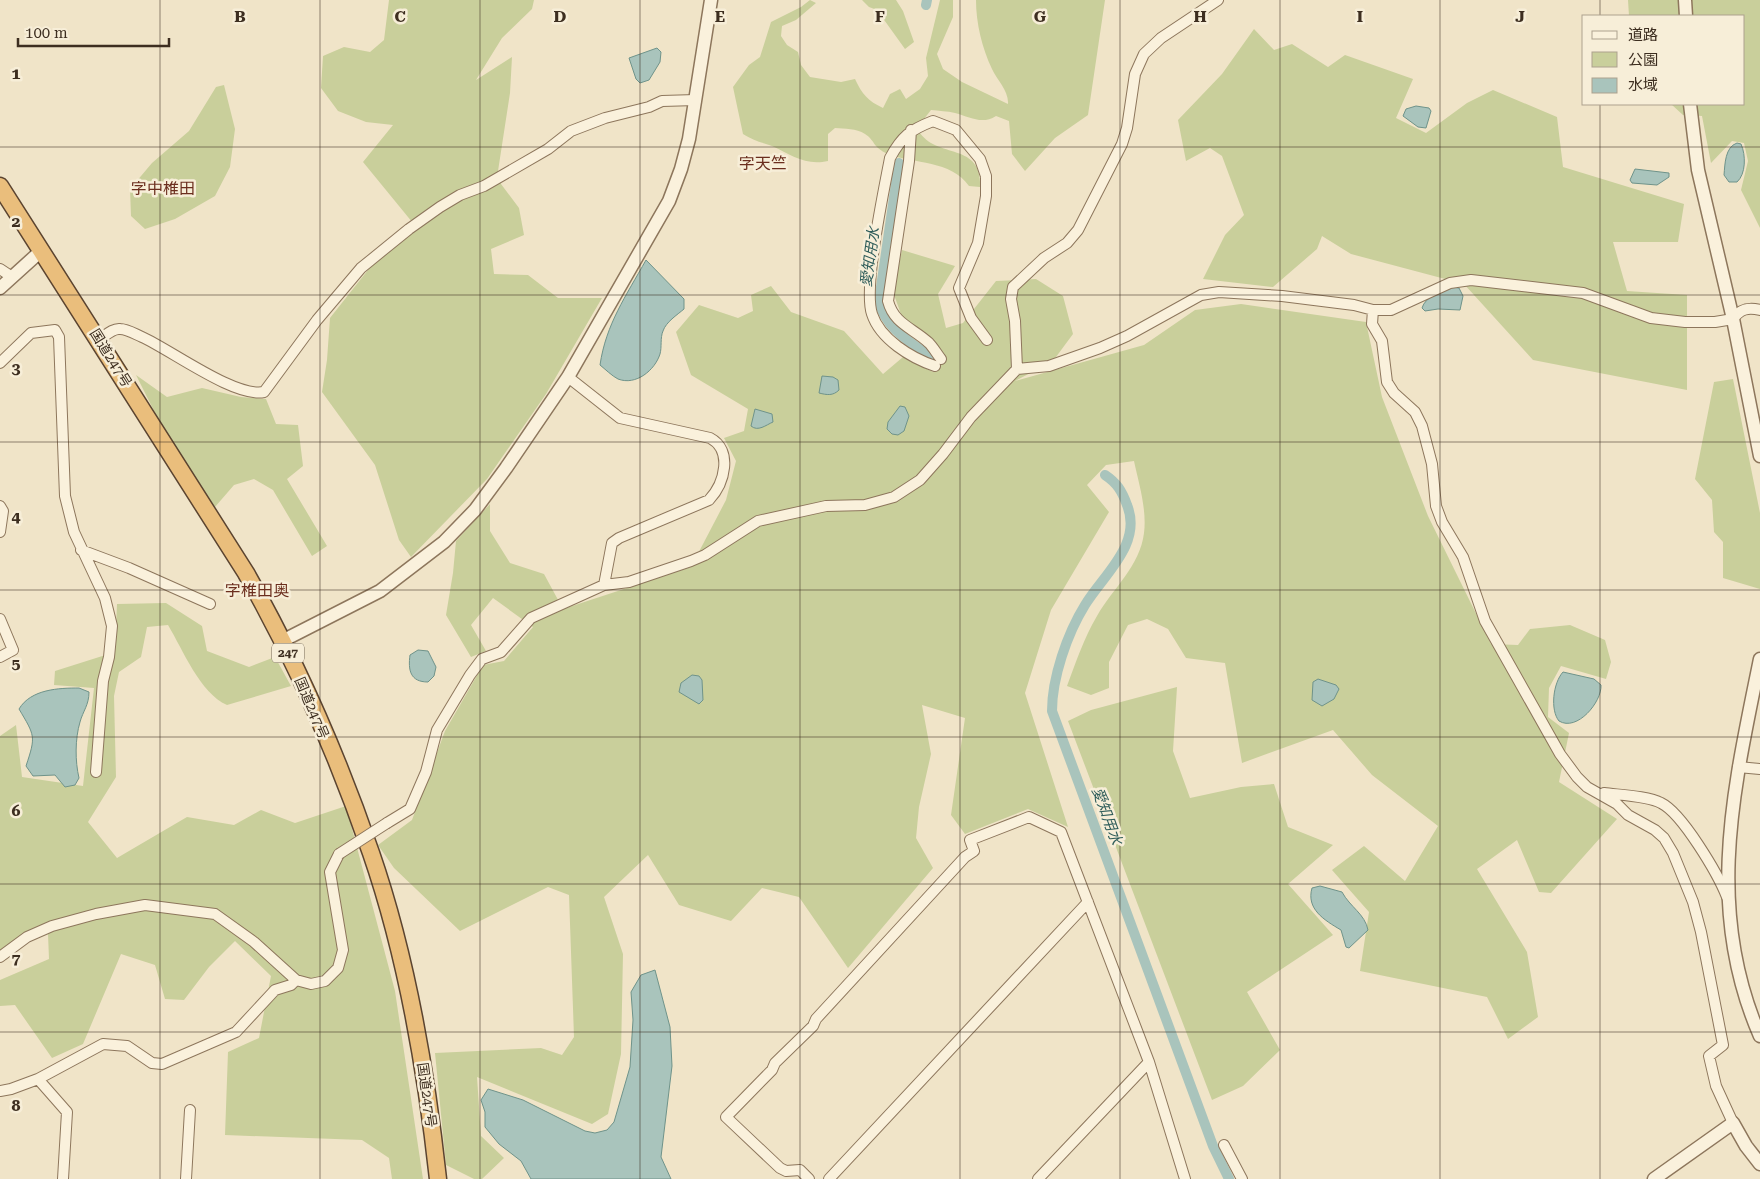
<svg xmlns="http://www.w3.org/2000/svg" width="1760" height="1179" font-family="'Roboto Serif','Noto Sans JP',serif">
<style>
.green{fill:#c9cf9b}
.water{fill:#a9c4bc;stroke:#6f938a}
.lines{fill:none;stroke-linecap:round;stroke-linejoin:round}
.canal{stroke:#a9c4bc;stroke-width:10}
.minor-casing{stroke:#8d765c;stroke-width:12}
.tertiary-casing{stroke:#8d765c;stroke-width:15}
.trunk-casing{stroke:#5b4430;stroke-width:19}
.minor{stroke:#faf1dc;stroke-width:10}
.tertiary{stroke:#faf1dc;stroke-width:12}
.trunk{stroke:#eabe7c;stroke-width:16}
.minor-bridge-casing{stroke:#8d765c;stroke-width:12;stroke-linecap:butt}
.minor-bridge{stroke:#faf1dc;stroke-width:10}
.grid{fill:none;stroke:#3d2e20;stroke-width:1;stroke-opacity:0.55}
.labels{text-anchor:middle;stroke-width:5;stroke-linejoin:round;paint-order:stroke}
.shield{fill:#f7eed8;stroke:#756857;stroke-width:1}
.shield-label{font-size:12px;font-weight:bold;fill:#3d2e20}
.street-label{font-size:14px;fill:#3d2e20;stroke:#f7eed8}
.water-label{font-size:15px;font-style:italic;fill:#2f5d5a;stroke:#f7eed8}
.quarter-label{font-size:16px;fill:#6b2e1e;stroke:#f7eed8}
.grid-label{font-size:16px;text-anchor:middle;font-weight:bold;fill:#3d2e20;stroke:#f7eed8;stroke-width:5;stroke-linejoin:round;paint-order:stroke}
</style>
<rect width="100%" height="100%" fill="#f0e4c8"/>
<path class="green" d="M 389,0 L 534,0 L 532,9 L 502,38 L 476,80 L 512,57 L 510,93 L 498,171 L 501,184 L 519,208 L 524,235 L 491,249 L 494,274 L 528,275 L 558,298 L 602,298 L 546,394 L 487,479 L 411,557 L 399,540 L 375,465 L 322,392 L 327,360 L 330,318 L 383,251 L 417,228 L 363,162 L 393,125 L 366,122 L 338,111 L 321,88 L 323,56 L 344,47 L 370,52 L 384,40 Z
M 810,0 L 816,3 L 796,20 L 782,26 L 781,36 L 787,45 L 798,52 L 801,65 L 810,77 L 841,82 L 855,79 C 862,94 868,101 883,108 L 890,94 L 900,89 L 906,99 L 920,89 L 928,76 L 926,58 L 940,0 L 953,0 L 953,17 L 937,54 L 943,69 L 962,82 L 1008,104 C 1009,91 997,80 992,69 C 982,48 976,23 976,0 L 1105,0 L 1088,115 L 1055,138 L 1025,171 L 1012,154 L 1009,121 L 996,116 C 982,125 970,117 955,113 C 947,111 939,111 931,110 L 917,128 C 933,161 983,140 980,187 L 969,186 C 951,160 914,164 888,154 C 872,147 875,140 865,134 C 856,128 845,129 835,128 L 828,134 L 828,161 C 805,166 792,155 772,146 C 761,142 754,141 743,134 L 733,87 L 749,65 L 760,57 L 771,22 L 801,7 Z
M 862,0 L 896,0 L 903,11 L 914,42 L 905,49 L 877,10 L 869,7 Z
M 1628,0 L 1760,0 L 1760,228 L 1741,190 L 1748,161 L 1744,143 L 1732,141 L 1711,163 L 1702,116 L 1683,115 L 1671,104 L 1744,104 L 1744,16 L 1629,16 Z
M 1254,29 L 1274,50 L 1292,44 L 1328,67 L 1345,55 L 1413,79 L 1396,118 L 1426,133 L 1467,103 L 1493,90 L 1557,117 L 1563,167 L 1684,204 L 1678,242 L 1613,242 L 1627,291 L 1687,295 L 1687,390 L 1533,360 L 1464,284 L 1351,254 L 1322,236 L 1317,249 L 1273,287 L 1203,279 L 1225,235 L 1244,215 L 1222,156 L 1210,148 L 1186,161 L 1178,120 L 1222,74 Z
M 224,85 L 235,129 L 230,167 L 215,196 L 175,219 L 145,229 L 131,216 L 130,189 L 152,163 L 189,131 L 216,87 Z
M 902,250 L 955,266 L 938,294 L 946,328 L 963,323 L 996,281 L 1036,279 L 1063,296 L 1073,334 L 1053,361 L 1015,381 L 1144,345 L 1195,310 L 1241,304 L 1366,322 L 1382,397 L 1428,516 L 1491,644 L 1518,645 L 1530,629 L 1570,625 L 1605,640 L 1611,662 L 1606,679 L 1561,666 L 1549,688 L 1548,717 L 1569,733 L 1559,782 L 1617,819 L 1551,893 L 1539,892 L 1517,840 L 1477,869 L 1527,952 L 1538,1017 L 1508,1039 L 1487,997 L 1360,971 L 1369,912 L 1332,870 L 1364,846 L 1405,881 L 1438,826 L 1372,775 L 1333,730 L 1242,763 L 1225,663 L 1186,658 L 1168,629 L 1147,619 L 1128,625 L 1109,662 L 1109,688 L 1091,695 L 1067,686 C 1076,662 1084,638 1097,616 C 1113,588 1140,566 1144,533 C 1147,510 1139,484 1134,461 L 1106,465 L 1087,485 L 1109,512 L 1051,610 L 1025,693 L 1068,827 L 1028,809 L 965,834 L 951,815 L 965,718 L 922,705 L 931,754 L 919,807 L 916,838 L 933,868 L 848,968 L 799,897 L 762,888 L 731,921 L 679,905 L 648,855 L 604,897 L 623,954 L 621,1054 L 608,1114 L 592,1124 L 477,1077 L 481,1136 L 504,1158 L 482,1179 L 474,1179 L 446,1165 L 435,1053 L 541,1048 L 562,1055 L 574,1037 L 569,895 L 548,887 L 460,931 L 394,868 L 378,845 L 412,820 L 445,731 L 483,665 L 504,661 L 533,627 L 493,598 L 471,625 L 486,651 L 471,657 L 446,615 L 453,573 L 456,541 L 490,504 L 490,531 L 510,563 L 544,574 L 563,609 L 691,567 L 726,500 L 736,461 L 724,438 L 744,431 L 748,409 L 691,375 L 676,332 L 699,305 L 738,318 L 753,311 L 751,295 L 771,286 L 791,312 L 844,331 L 883,374 L 903,357 L 933,372 L 945,359 L 902,317 L 893,292 Z
M 136,375 L 167,397 L 202,388 L 241,397 L 266,399 L 276,424 L 298,425 L 303,466 L 287,479 L 327,546 L 312,556 L 273,490 L 254,479 L 234,485 L 215,507 L 164,431 Z
M 1733,379 L 1760,513 L 1760,589 L 1723,578 L 1723,542 L 1714,532 L 1712,500 L 1695,479 L 1714,382 Z
M 166,603 L 202,626 L 207,651 L 249,667 L 275,657 L 291,686 L 227,705 C 200,693 183,650 168,625 L 147,627 L 141,657 L 119,672 L 114,696 L 116,777 L 88,822 L 117,858 L 187,817 L 234,825 L 261,810 L 295,823 L 346,806 L 395,991 L 423,1179 L 392,1179 L 389,1158 L 362,1140 L 225,1135 L 228,1052 L 259,1038 L 271,976 L 235,941 L 209,967 L 184,1000 L 165,999 L 155,965 L 121,954 L 83,1044 L 52,1058 L 15,1005 L 0,1006 L 0,980 L 49,959 L 48,934 L 0,951 L 0,736 L 16,725 L 22,777 L 83,786 L 94,688 L 54,685 L 55,671 L 115,652 L 117,604 Z
M 1177,687 L 1173,751 L 1190,798 L 1241,787 L 1274,784 L 1288,827 L 1333,845 L 1288,884 L 1333,935 L 1247,992 L 1280,1050 L 1243,1086 L 1212,1100 L 1068,721 L 1091,710 Z"/>
<path class="water" d="M 657,48 L 661,52 L 660,62 L 649,80 L 640,83 L 636,79 L 629,58 Z
M 1416,106 L 1429,108 L 1431,111 L 1426,128 L 1418,127 L 1403,116 L 1406,109 Z
M 1737,143 L 1741,144 C 1746,155 1746,174 1737,182 L 1729,182 L 1724,175 C 1725,164 1725,147 1737,143 Z
M 1635,169 L 1669,173 L 1669,177 L 1657,185 L 1632,183 L 1630,180 Z
M 646,260 L 684,299 L 684,309 C 677,315 666,322 663,331 C 660,338 662,347 660,354 C 655,370 636,386 618,379 C 612,376 605,369 600,365 C 606,324 626,296 646,260 Z
M 1453,287 L 1459,288 L 1463,296 L 1460,310 L 1438,309 L 1425,311 L 1422,308 C 1425,297 1442,290 1453,287 Z
M 822,376 L 833,377 L 838,380 L 839,390 C 833,396 827,395 819,393 Z
M 900,406 L 905,407 L 909,416 L 904,431 L 898,435 L 892,434 L 887,429 L 888,422 Z
M 755,409 L 772,414 L 773,422 C 766,425 758,432 751,426 Z
M 418,650 L 428,651 L 436,667 L 434,676 L 428,682 C 410,682 408,670 410,655 Z
M 1563,672 L 1594,679 L 1601,685 C 1602,702 1577,732 1559,721 C 1550,710 1553,683 1563,672 Z
M 692,675 L 699,676 L 702,680 L 703,700 L 699,704 L 679,692 L 681,683 Z
M 1318,679 L 1336,685 L 1339,689 L 1334,699 L 1322,706 L 1312,700 L 1313,682 Z
M 79,688 L 89,692 C 89,705 83,711 80,722 C 75,739 75,761 79,778 L 75,785 L 65,787 L 55,775 L 33,776 L 26,766 C 36,736 35,736 19,709 C 31,689 59,688 79,688 Z
M 1320,886 L 1342,892 C 1350,907 1365,914 1368,930 L 1349,948 L 1346,947 L 1341,930 C 1324,920 1306,909 1312,888 Z
M 655,970 L 670,1027 L 672,1066 L 661,1157 L 671,1179 L 531,1179 L 521,1161 L 499,1144 L 485,1127 L 485,1112 L 481,1100 L 488,1089 L 523,1100 L 585,1131 L 595,1133 L 607,1130 L 614,1122 L 630,1067 L 633,1020 L 631,992 L 641,975 Z"/>
<g class="lines">
<path class="canal" d="M 926,5 L 927,0
M 899,163 L 879,301 C 886,331 914,344 937,361
M 1105,475 C 1117,483 1122,491 1127,505 C 1143,544 1103,575 1085,605 C 1067,634 1052,678 1052,711 L 1213,1146 L 1229,1179"/>
<defs>
<path id="minor" d="M 911,130 L 909,161 L 888,301 C 894,324 913,328 929,343 C 933,347 937,354 941,359
M 0,269 L 12,277
M 1373,310 L 1372,324 L 1382,341 L 1387,382 L 1394,393 L 1415,412 L 1422,426 L 1432,464 L 1436,506 L 1442,522 L 1463,557 L 1485,621 L 1560,754 L 1577,777 L 1587,787 L 1617,804 L 1628,815 L 1655,830 L 1664,838 L 1673,853 L 1693,902 L 1701,932 L 1723,1045 L 1709,1056 L 1716,1086 L 1733,1123
M 100,339 C 105,336 113,328 120,329 C 127,329 135,334 142,337 C 171,350 235,398 264,392 L 317,320 L 361,268 L 409,229 L 440,207 L 460,195 L 484,186 L 548,149 L 571,131 L 605,118 L 649,107 L 662,101 L 696,100
M 0,363 L 31,333 L 55,330 L 59,337 L 65,496 L 74,532 L 105,598 L 112,626 L 109,657 L 103,681 L 96,772
M 935,366 C 911,358 880,339 872,314 C 863,287 884,190 890,158 C 902,136 910,130 933,121 L 956,130 L 980,159 L 986,176 L 986,196 L 978,243 L 959,288 L 971,318 L 987,340
M 1017,369 L 1015,321 L 1011,299 L 1013,287 L 1044,258 L 1067,243 L 1078,230 L 1122,144 L 1127,128 L 1135,74 L 1144,54 L 1161,38 L 1218,0
M 568,377 L 620,418 L 710,438 C 733,450 725,483 709,500 L 619,538 L 612,543 L 604,585
M 0,506 L 3,511 L 0,532
M 81,550 L 129,568 L 210,604
M 0,619 L 13,650 L 0,657
M 1738,767 L 1760,769
M 1604,793 C 1619,795 1648,796 1661,803 C 1682,813 1718,874 1727,897
M 387,823 L 410,809 L 426,772 L 437,730 L 470,675 L 482,659 L 501,652 L 531,618 L 604,585 L 629,582 L 691,561 L 705,555 L 758,521 L 826,506 L 865,505 L 894,497 L 920,480 L 943,454 L 971,417 L 1017,369 L 1049,366 L 1100,348 L 1127,336 L 1201,295 L 1219,292 L 1282,296 L 1354,305 L 1373,310 L 1391,310 L 1450,283 L 1471,280 L 1583,293 L 1651,318 L 1685,322 L 1715,322 L 1733,319 C 1740,309 1748,307 1760,310
M 0,957 L 27,937 L 52,926 L 96,914 L 145,905 L 215,914 L 254,942 L 296,980 L 311,984 L 325,981 L 338,968 L 343,950 L 330,872 L 339,854
M 38,1079 L 67,1112 L 63,1179
M 0,1091 L 11,1089 L 38,1079 L 103,1044 L 127,1046 L 152,1063 L 162,1064 L 236,1032 L 275,990 L 291,985 L 296,980
M 1224,1145 L 1242,1179
M 186,1179 L 190,1110
M 809,1179 L 800,1170 L 786,1171 L 780,1168 L 726,1117 L 772,1070 L 775,1063 L 813,1026 L 816,1019 L 965,857 L 974,851 L 970,840 L 1029,817 L 1061,832 L 1149,1062 L 1185,1179
M 829,1179 L 1088,902
M 1038,1179 L 1149,1062"/>
<path id="tertiary" d="M 1685,0 L 1686,16
M 1690,104 L 1698,170 L 1733,319 L 1760,456
M 0,288 L 42,250
M 282,641 L 380,591 L 444,542 L 475,510 L 506,468 L 568,377 L 669,201 L 681,169 L 689,139 L 711,0
M 1760,659 C 1734,788 1704,908 1760,1036
M 1654,1179 L 1733,1123 L 1746,1146 L 1760,1164"/>
<path id="trunk" d="M 0,186 L 246,573 C 296,661 338,757 371,853 C 407,957 426,1069 438,1179"/>
</defs>
<use href="#minor" class="minor-casing"/>
<use href="#tertiary" class="tertiary-casing"/>
<use href="#trunk" class="trunk-casing"/>
<use href="#minor" class="minor"/>
<use href="#tertiary" class="tertiary"/>
<use href="#trunk" class="trunk"/>
<defs>
<path id="minor-bridge" d="M 339,854 L 387,823"/>
</defs>
<use href="#minor-bridge" class="minor-bridge-casing"/>
<use href="#minor-bridge" class="minor-bridge"/>
</g>
<path class="grid" d="M 160,0 L 160,1179M 320,0 L 320,1179M 480,0 L 480,1179M 640,0 L 640,1179M 800,0 L 800,1179M 960,0 L 960,1179M 1120,0 L 1120,1179M 1280,0 L 1280,1179M 1440,0 L 1440,1179M 1600,0 L 1600,16M 1600,104 L 1600,1179M 0,147 L 1760,147M 0,295 L 1760,295M 0,442 L 1760,442M 0,590 L 1760,590M 0,737 L 1760,737M 0,884 L 1760,884M 0,1032 L 1760,1032"/>
<g class="labels">
<rect class="shield" x="272" y="643.5" width="32" height="19" rx="4"/>
<g class="shield-label">
<text x="288" y="657">247</text>
</g>
<g class="street-label">
<text transform="translate(111 358) rotate(58)" y="5">国道247号</text>
<text transform="translate(312 708) rotate(67)" y="5">国道247号</text>
<text transform="translate(427 1095) rotate(82)" y="5">国道247号</text>
</g>
<g class="water-label">
<text transform="translate(870 257) rotate(-82)" y="5">愛知用水</text>
<text transform="translate(1107 816) rotate(70)" y="5">愛知用水</text>
</g>
<g class="quarter-label">
<text x="763" y="169">字天竺</text>
<text x="163" y="194">字中椎田</text>
<text x="257" y="596">字椎田奥</text>
</g>
</g>
<g class="grid-label">
<text x="240" y="22">B</text>
<text x="400" y="22">C</text>
<text x="560" y="22">D</text>
<text x="720" y="22">E</text>
<text x="880" y="22">F</text>
<text x="1040" y="22">G</text>
<text x="1200" y="22">H</text>
<text x="1360" y="22">I</text>
<text x="1520" y="22">J</text>
<text x="16" y="79">1</text>
<text x="16" y="227">2</text>
<text x="16" y="374">3</text>
<text x="16" y="522">4</text>
<text x="16" y="669">5</text>
<text x="16" y="816">6</text>
<text x="16" y="964">7</text>
<text x="16" y="1111">8</text>
</g>
<rect x="1582" y="15" width="162" height="90" fill="#f7eed8" stroke="#ada18e"/>
<rect x="1592" y="31" width="25" height="8" fill="#faf1dc" stroke="#ada18e"/>
<text x="1628" y="40" font-size="15" fill="#3d2e20">道路</text>
<rect x="1592" y="52" width="25" height="15" fill="#c9cf9b" stroke="#ada18e"/>
<text x="1628" y="65" font-size="15" fill="#3d2e20">公園</text>
<rect x="1592" y="78" width="25" height="15" fill="#a9c4bc" stroke="#ada18e"/>
<text x="1628" y="90" font-size="15" fill="#3d2e20">水域</text>
<path d="M18 38v8h151v-8" fill="none" stroke="#3d2e20" stroke-width="2.5"/>
<text x="25" y="38" font-size="15" fill="#3d2e20" stroke="#f7eed8" stroke-width="4" paint-order="stroke">100 m</text>
</svg>
